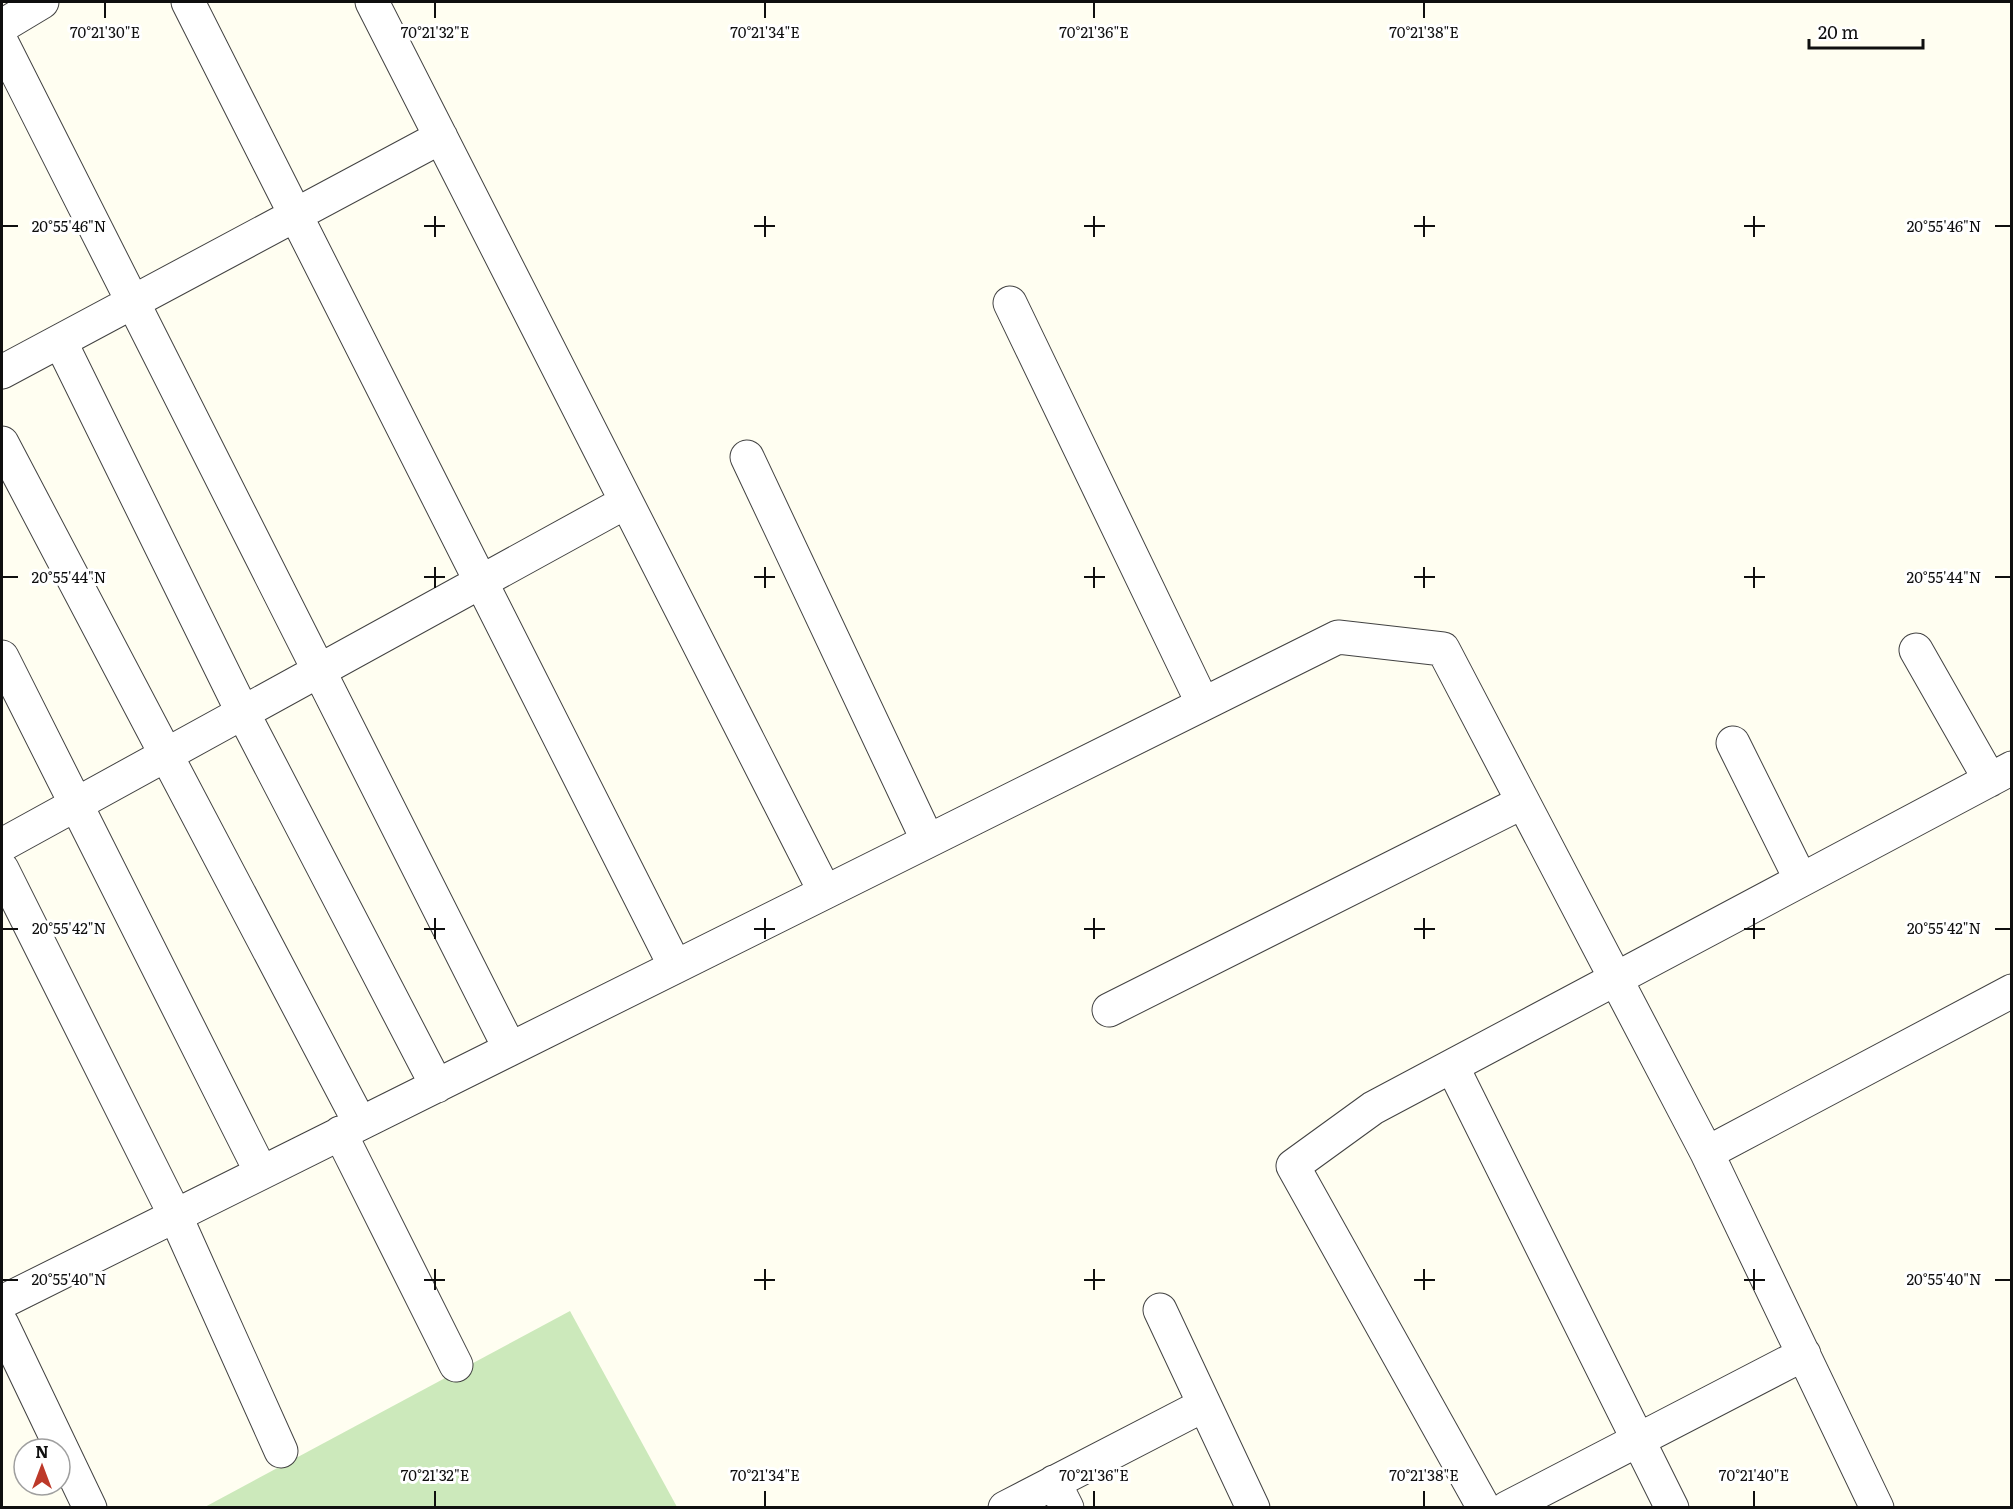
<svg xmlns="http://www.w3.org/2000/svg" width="2013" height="1509" font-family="Literata,serif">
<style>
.park{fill:#cce9bb}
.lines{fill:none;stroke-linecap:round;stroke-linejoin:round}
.minor-casing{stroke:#424242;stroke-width:35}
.minor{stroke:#fff;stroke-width:33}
.ticks{fill:none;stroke:#0f0f0f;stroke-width:2}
.ticks-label{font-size:15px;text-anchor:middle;fill:#0f0f0f;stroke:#fff;stroke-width:6;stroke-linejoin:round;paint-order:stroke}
</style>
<rect width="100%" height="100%" fill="#fffef1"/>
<path class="park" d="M 570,1311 L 677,1507 L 203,1508 Z"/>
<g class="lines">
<defs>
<path id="minor" d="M 188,2 L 675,966
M 372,2 L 825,892
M 2,26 L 42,2
M 2,43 L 510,1049
M 1010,303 L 1203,704
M 60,341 L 243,713 L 437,1086
M 2,372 L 441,137
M 2,443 L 360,1123
M 747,457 L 928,841
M 1916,650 L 1990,780
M 2,657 L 261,1172
M 1733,743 L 1801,880
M 2,845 L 626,502
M 2,869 L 175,1215 L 281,1451
M 1109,1010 L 1523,802
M 1452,1066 L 1672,1508
M 340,1133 L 456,1365
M 1707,1153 L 2012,991
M 2,1302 L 1338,637 L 1443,649 L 1707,1153 L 1877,1508
M 1160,1310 L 1253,1508
M 2,1324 L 90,1508
M 1054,1482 L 1067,1508
M 1005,1508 L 1204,1405
M 1484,1508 L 1293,1166 L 1373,1108 L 2012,768
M 1507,1508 L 1804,1354"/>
</defs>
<use href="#minor" class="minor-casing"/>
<use href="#minor" class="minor"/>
</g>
<path class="ticks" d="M 105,3 L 105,18M 435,3 L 435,18M 765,3 L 765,18M 1094,3 L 1094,18M 1424,3 L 1424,18M 435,216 L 435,237M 765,216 L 765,237M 1094,216 L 1094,237M 1424,216 L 1424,237M 1754,216 L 1754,237M 3,226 L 18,226M 424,226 L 445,226M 754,226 L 775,226M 1084,226 L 1105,226M 1414,226 L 1435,226M 1744,226 L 1765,226M 1995,226 L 2010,226M 435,567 L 435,588M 765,567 L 765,588M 1094,567 L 1094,588M 1424,567 L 1424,588M 1754,567 L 1754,588M 3,577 L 18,577M 424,577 L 445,577M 754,577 L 775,577M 1084,577 L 1105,577M 1414,577 L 1435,577M 1744,577 L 1765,577M 1995,577 L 2010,577M 435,918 L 435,939M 765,918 L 765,939M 1094,918 L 1094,939M 1424,918 L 1424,939M 1754,918 L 1754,939M 3,929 L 18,929M 424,929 L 445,929M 754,929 L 775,929M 1084,929 L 1105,929M 1414,929 L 1435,929M 1744,929 L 1765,929M 1995,929 L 2010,929M 435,1269 L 435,1290M 765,1269 L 765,1290M 1094,1269 L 1094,1290M 1424,1269 L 1424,1290M 1754,1269 L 1754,1290M 3,1280 L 18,1280M 424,1280 L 445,1280M 754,1280 L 775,1280M 1084,1280 L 1105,1280M 1414,1280 L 1435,1280M 1744,1280 L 1765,1280M 1995,1280 L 2010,1280M 435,1491 L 435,1506M 765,1491 L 765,1506M 1094,1491 L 1094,1506M 1424,1491 L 1424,1506M 1754,1491 L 1754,1506"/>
<g class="ticks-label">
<text x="105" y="38">70°21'30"E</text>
<text x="435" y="38">70°21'32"E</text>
<text x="765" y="38">70°21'34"E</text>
<text x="1094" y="38">70°21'36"E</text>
<text x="1424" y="38">70°21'38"E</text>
<text x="69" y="232">20°55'46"N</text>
<text x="1944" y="232">20°55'46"N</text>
<text x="69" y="583">20°55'44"N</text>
<text x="1944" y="583">20°55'44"N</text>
<text x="69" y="934">20°55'42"N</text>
<text x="1944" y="934">20°55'42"N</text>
<text x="69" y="1285">20°55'40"N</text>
<text x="1944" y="1285">20°55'40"N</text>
<text x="435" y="1481">70°21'32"E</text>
<text x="765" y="1481">70°21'34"E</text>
<text x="1094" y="1481">70°21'36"E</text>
<text x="1424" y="1481">70°21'38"E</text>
<text x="1754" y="1481">70°21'40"E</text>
</g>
<rect width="2013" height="1509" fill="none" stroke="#0f0f0f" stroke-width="6"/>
<g transform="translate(42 1467)"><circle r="28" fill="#ffffff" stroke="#9f9f9f" stroke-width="1.5"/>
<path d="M0-4.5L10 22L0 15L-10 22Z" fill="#bd3929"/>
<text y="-9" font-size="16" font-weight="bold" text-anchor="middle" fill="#0f0f0f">N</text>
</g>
<path d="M1809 39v9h114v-9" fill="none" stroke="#0f0f0f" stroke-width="3"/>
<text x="1818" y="39" font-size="18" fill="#0f0f0f" stroke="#ffffff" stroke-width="4.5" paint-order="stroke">20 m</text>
</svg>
